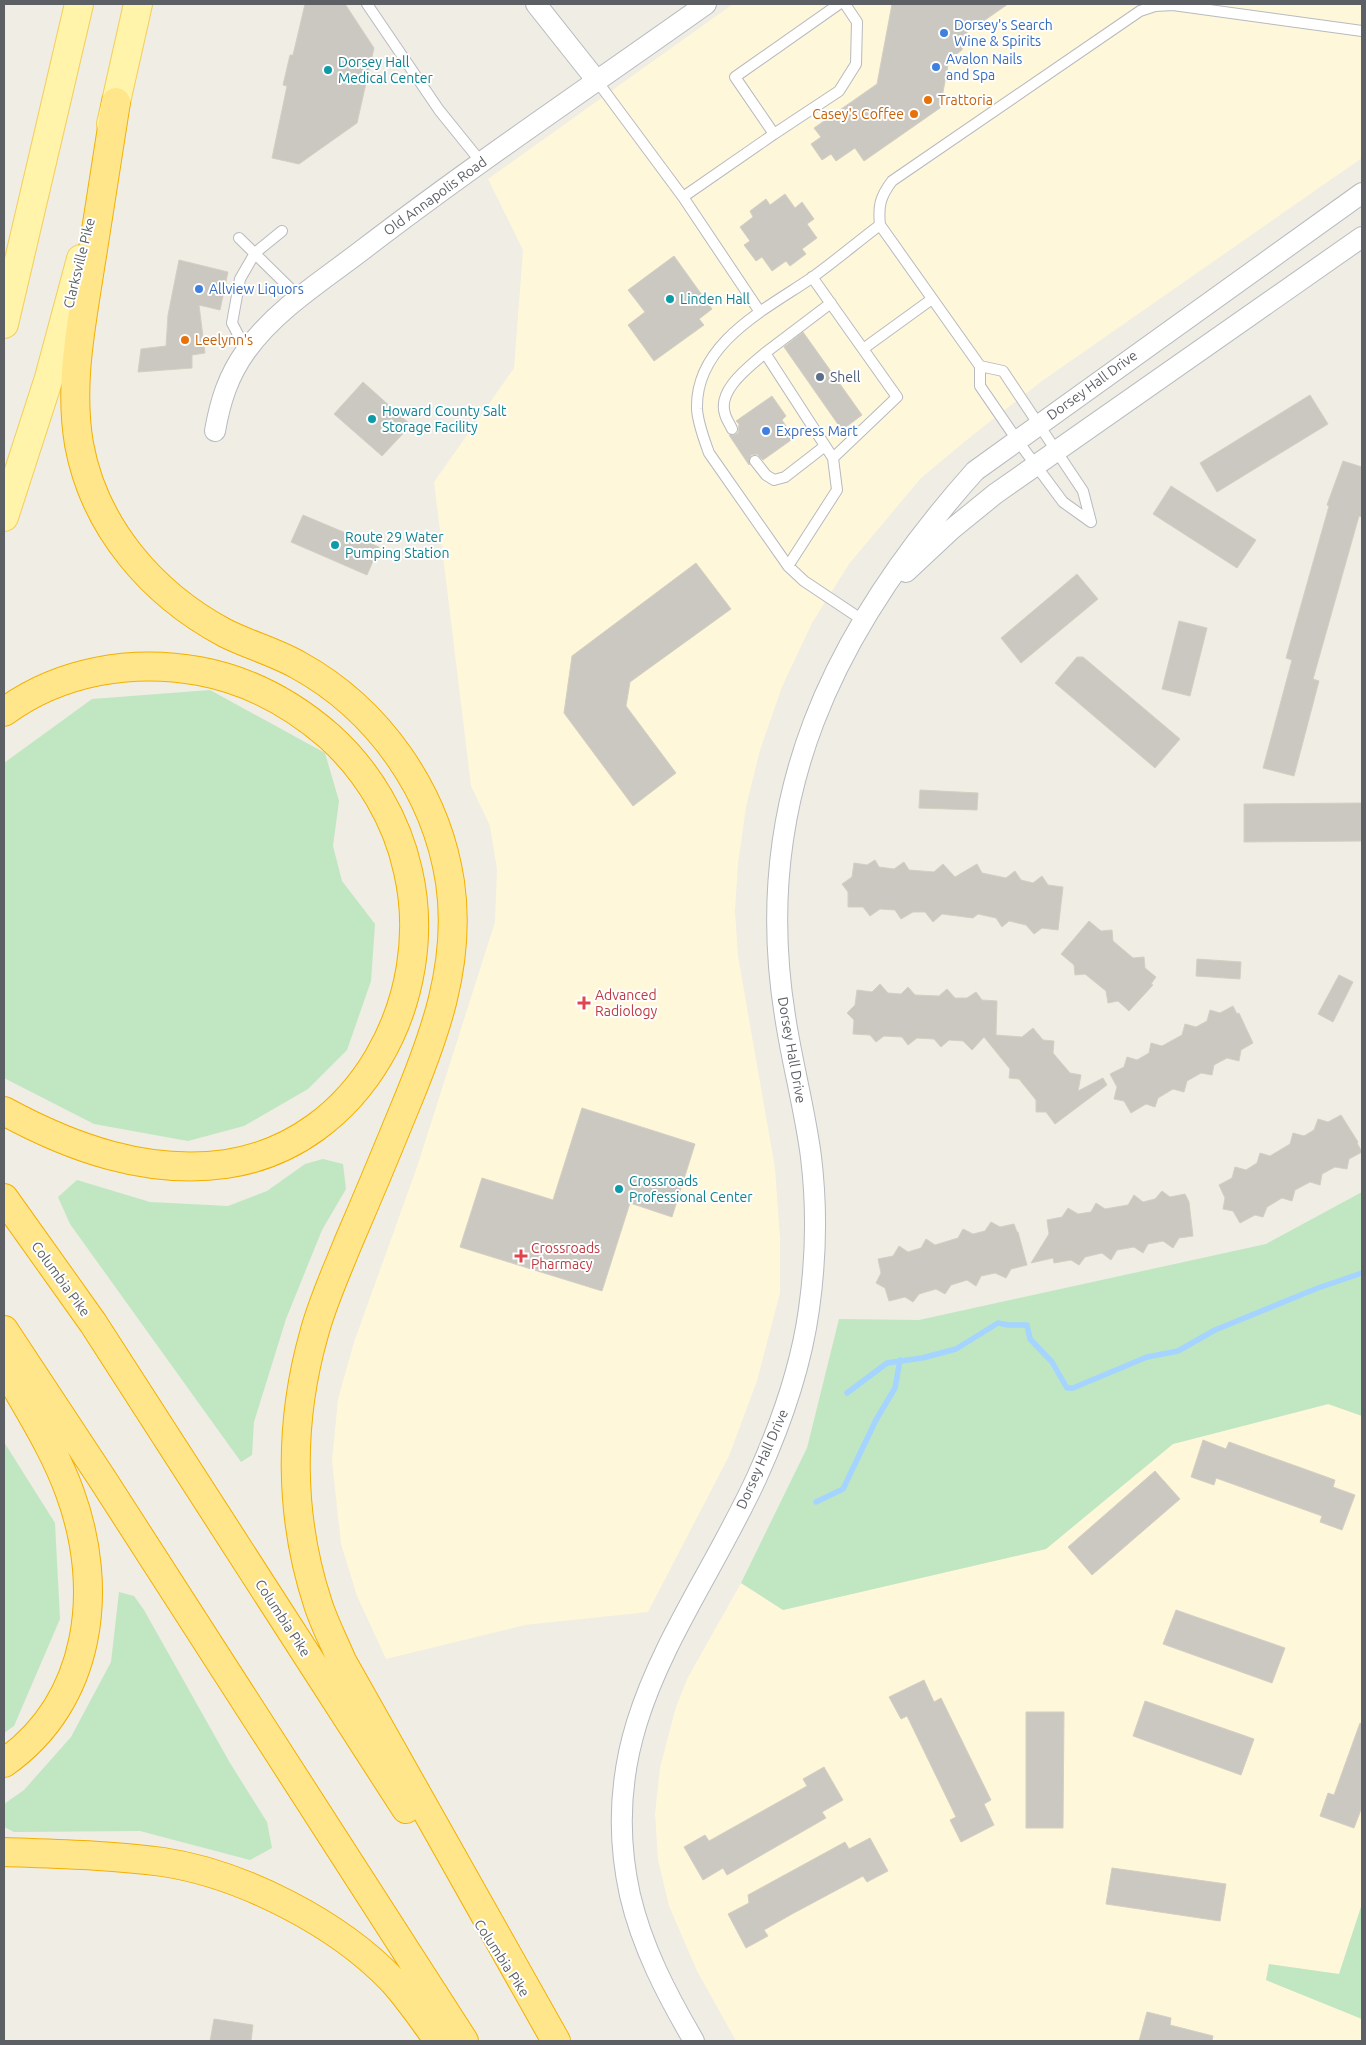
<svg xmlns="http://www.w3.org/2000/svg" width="1366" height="2045" font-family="Ubuntu,sans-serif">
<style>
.commercial{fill:#fef7da}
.green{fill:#c0e7c2}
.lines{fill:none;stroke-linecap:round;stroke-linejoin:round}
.stream{stroke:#a4d4ff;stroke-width:5.5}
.building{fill:#cac8c1;stroke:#d4cfc2}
.lane-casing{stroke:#b7babe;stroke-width:12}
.street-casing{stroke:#b7babe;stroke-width:22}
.primary-casing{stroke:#f4ce58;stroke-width:30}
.highway-casing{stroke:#f3b000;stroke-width:30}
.lane{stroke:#fff;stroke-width:10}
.street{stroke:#fff;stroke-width:20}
.primary{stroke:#fff4a9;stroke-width:28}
.highway{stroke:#ffe68b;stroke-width:28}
.shop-dot{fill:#3f7fe0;stroke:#fff;stroke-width:2}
.culture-dot{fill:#0f9aa8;stroke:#fff;stroke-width:2}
.food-dot{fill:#e8710a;stroke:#fff;stroke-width:2}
.service-dot{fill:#5c6f8a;stroke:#fff;stroke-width:2}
.health-dot{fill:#e0444e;stroke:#fff;stroke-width:2}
.labels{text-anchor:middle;stroke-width:4;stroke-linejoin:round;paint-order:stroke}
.shop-label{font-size:14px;fill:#366cbe;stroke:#fff;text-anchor:start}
.culture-label{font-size:14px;fill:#0d838f;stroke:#fff;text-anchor:start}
.food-label{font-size:14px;fill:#c56008;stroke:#fff;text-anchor:start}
.street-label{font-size:14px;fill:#5c6065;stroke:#fff}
.service-label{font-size:14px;fill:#4e5e75;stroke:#fff;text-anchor:start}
.health-label{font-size:14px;fill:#be3a42;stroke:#fff;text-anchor:start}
</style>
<rect width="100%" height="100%" fill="#efede4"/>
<path class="commercial" d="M 733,4 L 1362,4 L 1362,158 L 1042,381 L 974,434 L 921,478 L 849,564 L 812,623 L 782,687 L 760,750 L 746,807 L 738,864 L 735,911 L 738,956 L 775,1168 L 780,1238 L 780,1293 L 757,1381 L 729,1456 L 648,1612 L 525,1625 L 386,1659 L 357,1596 L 341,1544 L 332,1461 L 338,1399 L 354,1342 L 417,1167 L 495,922 L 497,870 L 490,826 L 471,786 L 434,482 L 514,368 L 523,250 L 488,179 Z
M 1329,1404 L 1362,1416 L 1362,1904 L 1339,1974 L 1269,1964 L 1266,1980 L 1362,2019 L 1362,2041 L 736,2041 L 697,1971 L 669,1906 L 658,1860 L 655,1814 L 660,1768 L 675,1710 L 687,1679 L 741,1583 L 783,1610 L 1046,1549 L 1173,1444 Z"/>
<path class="green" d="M 210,690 L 325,753 L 339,801 L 333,846 L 342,881 L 375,924 L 371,981 L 347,1050 L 308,1089 L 244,1126 L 188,1141 L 94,1124 L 4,1078 L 4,763 L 92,699 Z
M 323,1159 L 343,1164 L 346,1189 L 322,1230 L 286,1319 L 254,1422 L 252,1455 L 241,1462 L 70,1224 L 58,1197 L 77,1180 L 150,1202 L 228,1206 L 267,1191 L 305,1164 Z
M 1362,1192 L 1362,1416 L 1328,1404 L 1173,1444 L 1046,1549 L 783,1610 L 741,1583 L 807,1448 L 839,1319 L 919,1320 L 1266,1244 Z
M 4,1442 L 55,1523 L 60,1619 L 14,1726 L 4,1733 Z
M 119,1592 L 134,1596 L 144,1610 L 230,1763 L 267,1822 L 272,1848 L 250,1860 L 140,1831 L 14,1832 L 4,1827 L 4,1804 L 24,1790 L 71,1737 L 111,1662 Z
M 1362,1904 L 1362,2019 L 1266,1980 L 1269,1964 L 1339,1974 Z"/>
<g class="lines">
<path class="stream" d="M 847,1393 L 887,1363 L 922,1358 L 956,1349 L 998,1323 L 1008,1325 L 1027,1325 L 1030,1339 L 1052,1362 L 1067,1388 L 1073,1388 L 1147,1357 L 1178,1351 L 1215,1330 L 1318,1288 L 1362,1273
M 816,1502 L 843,1489 L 876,1420 L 895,1388 L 900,1360"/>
</g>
<path class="building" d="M 305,4 L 345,4 L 374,48 L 357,123 L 299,164 L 272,158 L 287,86 L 283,85 L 290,55 L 293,55 Z
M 892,4 L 1008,4 L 965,34 L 962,50 L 949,60 L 940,108 L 864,161 L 855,148 L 836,161 L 831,154 L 822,160 L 811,144 L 821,137 L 814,128 L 877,84 Z
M 785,194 L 795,208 L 802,202 L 814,219 L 807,224 L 817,238 L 802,249 L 806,254 L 790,266 L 786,261 L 772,271 L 762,257 L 756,261 L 744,245 L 750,241 L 740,227 L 753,217 L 750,211 L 766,199 L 770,205 Z
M 674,256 L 712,309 L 699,319 L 704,325 L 654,361 L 628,325 L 645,312 L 628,290 Z
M 179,260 L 228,272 L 220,310 L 199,305 L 205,353 L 192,355 L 192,368 L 138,372 L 141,349 L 166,346 L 168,315 Z
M 803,332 L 862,415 L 842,430 L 784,347 Z
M 363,382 L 411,425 L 382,456 L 334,414 Z
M 1310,395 L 1328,424 L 1217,492 L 1200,463 Z
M 772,396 L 786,416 L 782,420 L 794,438 L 763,460 L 757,454 L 751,455 L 749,465 L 729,435 L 734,435 L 738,433 L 739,424 L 736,421 Z
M 1343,461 L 1362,467 L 1362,517 L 1359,516 L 1313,679 L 1319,681 L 1294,776 L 1263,768 L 1292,660 L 1286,658 L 1329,506 L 1327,505 Z
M 1171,486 L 1256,540 L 1237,568 L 1153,514 Z
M 303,515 L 379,547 L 367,575 L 291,542 Z
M 696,563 L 731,609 L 630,682 L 626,706 L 676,773 L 633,806 L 564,713 L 572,656 Z
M 1077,574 L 1098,599 L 1021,663 L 1001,638 Z
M 1179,621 L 1207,628 L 1190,696 L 1162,689 Z
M 1077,657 L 1083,657 L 1180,739 L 1155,768 L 1055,683 Z
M 920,790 L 978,793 L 977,810 L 919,808 Z
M 1362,803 L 1362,841 L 1244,842 L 1244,804 Z
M 875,860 L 879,867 L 894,869 L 904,862 L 909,870 L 934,872 L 943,864 L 955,877 L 977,864 L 982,873 L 1006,878 L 1015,871 L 1021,880 L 1033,883 L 1042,876 L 1048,885 L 1063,887 L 1058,930 L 1042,928 L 1034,934 L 1026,925 L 1009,921 L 1002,927 L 996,918 L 978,914 L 973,918 L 942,914 L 933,922 L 925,912 L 913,912 L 901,919 L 895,910 L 880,909 L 870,916 L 863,907 L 848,907 L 848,892 L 842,884 L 852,877 L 854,863 L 867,865 Z
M 1089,921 L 1101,931 L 1112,930 L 1113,941 L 1133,958 L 1144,957 L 1145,968 L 1156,977 L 1151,984 L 1153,985 L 1129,1011 L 1118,1001 L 1108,1003 L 1106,991 L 1085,974 L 1075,975 L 1074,965 L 1061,954 Z
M 1197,959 L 1241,962 L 1240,979 L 1196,976 Z
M 1339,975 L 1353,982 L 1333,1022 L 1318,1014 Z
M 880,984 L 888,993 L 901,994 L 908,987 L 915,995 L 939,996 L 947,989 L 955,998 L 967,998 L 976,992 L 982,1000 L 997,1001 L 996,1035 L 1022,1037 L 1033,1028 L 1043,1040 L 1054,1041 L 1053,1053 L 1070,1073 L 1081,1075 L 1078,1091 L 1103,1078 L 1107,1085 L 1055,1124 L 1046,1112 L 1036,1112 L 1036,1100 L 1019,1079 L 1009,1078 L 1010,1069 L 984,1037 L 972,1050 L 963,1041 L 949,1040 L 941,1047 L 934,1039 L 917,1038 L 908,1045 L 902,1037 L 884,1036 L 876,1042 L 870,1035 L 853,1034 L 854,1020 L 847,1013 L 855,1005 L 857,990 L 872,992 Z
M 1233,1006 L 1237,1014 L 1239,1013 L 1253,1043 L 1241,1050 L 1239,1061 L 1227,1058 L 1214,1065 L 1212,1075 L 1201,1073 L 1187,1081 L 1184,1092 L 1173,1089 L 1158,1098 L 1155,1107 L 1146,1104 L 1131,1113 L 1124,1101 L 1114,1099 L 1117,1087 L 1110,1074 L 1124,1067 L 1127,1057 L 1137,1060 L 1149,1053 L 1151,1043 L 1162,1046 L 1182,1035 L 1185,1024 L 1196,1027 L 1207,1021 L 1210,1010 L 1220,1013 Z
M 582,1108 L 695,1144 L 672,1217 L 630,1203 L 602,1291 L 460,1247 L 482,1178 L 553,1200 Z
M 1341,1115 L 1358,1142 L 1357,1143 L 1362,1152 L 1349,1159 L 1347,1169 L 1335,1167 L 1322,1174 L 1320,1185 L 1310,1182 L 1295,1190 L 1292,1201 L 1282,1198 L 1267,1207 L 1263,1217 L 1255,1215 L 1240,1223 L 1233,1211 L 1223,1209 L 1225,1198 L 1219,1185 L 1232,1178 L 1235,1167 L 1246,1170 L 1257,1163 L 1260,1153 L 1270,1156 L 1290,1144 L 1293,1133 L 1304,1136 L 1314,1130 L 1318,1119 L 1328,1122 Z
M 1162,1191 L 1170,1197 L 1185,1194 L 1189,1202 L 1193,1236 L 1179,1238 L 1173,1248 L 1163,1241 L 1148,1244 L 1143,1253 L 1134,1247 L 1117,1250 L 1111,1260 L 1102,1253 L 1085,1257 L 1079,1265 L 1071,1260 L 1054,1263 L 1053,1258 L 1031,1263 L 1049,1234 L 1047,1220 L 1062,1217 L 1068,1208 L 1078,1214 L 1091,1212 L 1096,1203 L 1105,1209 L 1128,1205 L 1134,1195 L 1143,1202 L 1155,1199 Z
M 991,1222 L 1000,1227 L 1014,1224 L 1017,1232 L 1018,1232 L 1027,1265 L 1011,1269 L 1006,1278 L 995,1273 L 981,1276 L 976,1286 L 967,1280 L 951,1285 L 945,1294 L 936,1289 L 919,1294 L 913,1302 L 905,1297 L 889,1301 L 885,1288 L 876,1283 L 881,1273 L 878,1259 L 893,1256 L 899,1246 L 908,1252 L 921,1248 L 926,1239 L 935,1245 L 958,1238 L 963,1229 L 973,1234 L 985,1231 Z
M 1203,1440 L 1226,1449 L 1229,1442 L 1335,1480 L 1333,1487 L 1355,1495 L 1342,1530 L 1320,1522 L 1322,1516 L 1216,1478 L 1214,1485 L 1191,1477 Z
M 1155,1471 L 1180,1499 L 1092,1575 L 1068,1547 Z
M 1176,1610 L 1285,1648 L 1272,1683 L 1163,1644 Z
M 924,1680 L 934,1702 L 941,1698 L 991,1800 L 984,1804 L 994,1825 L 961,1842 L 950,1820 L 956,1817 L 907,1716 L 901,1719 L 889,1697 Z
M 1145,1701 L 1254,1739 L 1241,1775 L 1133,1736 Z
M 1026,1712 L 1064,1712 L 1063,1828 L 1026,1828 Z
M 1360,1723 L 1362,1724 L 1362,1807 L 1354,1828 L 1320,1816 L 1328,1793 L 1334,1795 Z
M 824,1767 L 843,1800 L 822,1812 L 826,1818 L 727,1875 L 723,1868 L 703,1880 L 684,1847 L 705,1835 L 709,1841 L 807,1786 L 803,1779 Z
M 870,1838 L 888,1871 L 867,1882 L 863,1876 L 792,1914 L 764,1930 L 768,1936 L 746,1948 L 728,1914 L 749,1903 L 748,1895 L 845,1842 L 849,1849 Z
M 1112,1868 L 1226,1884 L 1220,1921 L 1106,1904 Z
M 1147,2012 L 1171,2018 L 1170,2025 L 1213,2036 L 1212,2041 L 1139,2041 Z
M 214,2019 L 253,2025 L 251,2041 L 210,2041 Z"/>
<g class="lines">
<defs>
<path id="lane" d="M 367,4 L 439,110 L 481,162
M 597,81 L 683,197 L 760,312
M 774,134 L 839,91 L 856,64 L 857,22 L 845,4
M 683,197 L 774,134 L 735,77 L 839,4
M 239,238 L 300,298
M 831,303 L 765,353 L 833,458
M 863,349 L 932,299
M 246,350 L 232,323 L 240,279 L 255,253 L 282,231
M 980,366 L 1003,371 L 1083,491 L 1091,522 L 1063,502 L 1017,440 L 980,386 L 980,366 L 880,225 C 878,206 880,197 892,181 L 1140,11 L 1155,6 L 1173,5 L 1362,31
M 732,429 C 730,424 726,419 725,414 C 717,390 749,367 765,353
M 755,461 L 766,475 L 774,480 L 785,477 L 825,446
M 788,566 L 837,490 L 833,458 L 897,397 L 812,277
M 864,621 L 804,581 L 788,566 L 709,453 C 704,439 698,424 697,409 C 695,344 764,310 810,279 C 834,262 856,243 880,225"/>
<path id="street" d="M 536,4 L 597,81
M 215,431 C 220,402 228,376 246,351 C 276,309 325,279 365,248 C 476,163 592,85 706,4
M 906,572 L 952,529 L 995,494 L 1362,237
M 694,2041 C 667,1995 642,1947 630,1895 C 592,1724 691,1620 757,1477 C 781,1424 801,1368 809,1309 C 816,1259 817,1206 811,1157 C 805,1110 792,1063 785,1016 C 750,799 834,629 975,471 L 1362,193"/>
<path id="primary" d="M 111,124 L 138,4
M 4,324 L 79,4
M 4,517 L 49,378 L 81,259"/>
<path id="highway" d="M 116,102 C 107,158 99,213 90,268 C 81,327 69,384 79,444 C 94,527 152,594 225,633 C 249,645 275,652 298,665 C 378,709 436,791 450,882 C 462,964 434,1038 403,1112 C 385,1156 367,1199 348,1243 C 336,1273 322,1303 314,1334 C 289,1422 289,1516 318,1604 C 324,1623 334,1642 342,1661 L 556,2041
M 4,712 C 60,671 131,659 199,671 C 248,680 291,703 329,736 C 368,771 397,820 408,871 C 437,997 361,1144 226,1164 C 147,1175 72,1148 4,1111
M 4,1198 L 93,1323 L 406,1809
M 4,1330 L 103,1480 L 464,2041
M 4,1366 C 27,1408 54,1448 70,1493 C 105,1589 92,1701 4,1763
M 4,1852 C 57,1854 110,1855 163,1862 C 242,1874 338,1923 393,1981 C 410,2000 424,2021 439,2041"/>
</defs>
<use href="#lane" class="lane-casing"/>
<use href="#street" class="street-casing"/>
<use href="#primary" class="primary-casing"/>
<use href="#highway" class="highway-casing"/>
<use href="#lane" class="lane"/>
<use href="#street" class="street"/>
<use href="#primary" class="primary"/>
<use href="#highway" class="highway"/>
</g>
<g class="shop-dot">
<circle cx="944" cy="33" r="5"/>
<circle cx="936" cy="67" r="5"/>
<circle cx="199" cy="289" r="5"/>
<circle cx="766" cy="431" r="5"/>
</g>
<g class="culture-dot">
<circle cx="328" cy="70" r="5"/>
<circle cx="670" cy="299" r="5"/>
<circle cx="372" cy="419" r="5"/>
<circle cx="335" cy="545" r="5"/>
<circle cx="619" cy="1189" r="5"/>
</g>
<g class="food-dot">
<circle cx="928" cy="100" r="5"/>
<circle cx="914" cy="114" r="5"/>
<circle cx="185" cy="340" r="5"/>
</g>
<circle class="service-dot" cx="820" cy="377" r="5"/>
<g class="health-dot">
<path d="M581.5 995.5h5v5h5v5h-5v5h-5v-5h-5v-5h5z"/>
<path d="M518.5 1248.5h5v5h5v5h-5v5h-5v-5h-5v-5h5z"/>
</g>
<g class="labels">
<g class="shop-label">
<text x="954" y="30">Dorsey's Search<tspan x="954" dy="16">Wine &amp; Spirits</tspan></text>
<text x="946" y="64">Avalon Nails<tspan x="946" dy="16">and Spa</tspan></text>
<text x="209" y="294">Allview Liquors</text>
<text x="776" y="436">Express Mart</text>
</g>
<g class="culture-label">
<text x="338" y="67">Dorsey Hall<tspan x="338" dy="16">Medical Center</tspan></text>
<text x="680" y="304">Linden Hall</text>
<text x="382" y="416">Howard County Salt<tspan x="382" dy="16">Storage Facility</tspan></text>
<text x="345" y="542">Route 29 Water<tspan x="345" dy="16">Pumping Station</tspan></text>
<text x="629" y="1186">Crossroads<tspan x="629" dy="16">Professional Center</tspan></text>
</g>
<g class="food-label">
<text x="938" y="105">Trattoria</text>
<text x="904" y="119" text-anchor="end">Casey's Coffee</text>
<text x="195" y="345">Leelynn's</text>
</g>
<g class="street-label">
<text transform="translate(435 196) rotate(-36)" y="5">Old Annapolis Road</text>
<text transform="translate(79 263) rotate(-76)" y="5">Clarksville Pike</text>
<text transform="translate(1092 385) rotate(-36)" y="5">Dorsey Hall Drive</text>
<text transform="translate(792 1050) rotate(80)" y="5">Dorsey Hall Drive</text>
<text transform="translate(61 1279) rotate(54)" y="5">Columbia Pike</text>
<text transform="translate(762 1459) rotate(-66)" y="5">Dorsey Hall Drive</text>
<text transform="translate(283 1618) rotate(57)" y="5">Columbia Pike</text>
<text transform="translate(502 1958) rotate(57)" y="5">Columbia Pike</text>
</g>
<g class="service-label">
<text x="830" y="382">Shell</text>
</g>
<g class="health-label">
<text x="595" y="1000">Advanced<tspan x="595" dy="16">Radiology</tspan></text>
<text x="531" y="1253">Crossroads<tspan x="531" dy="16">Pharmacy</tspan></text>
</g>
</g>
<rect width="1366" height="2045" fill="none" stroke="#5c6065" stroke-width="10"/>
</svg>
